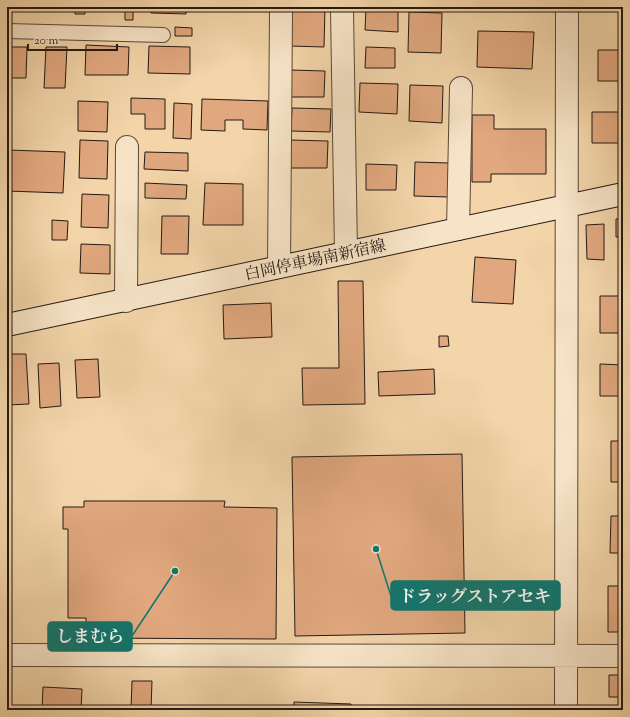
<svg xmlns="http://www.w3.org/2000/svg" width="630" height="717" font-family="'Sorts Mill Goudy','Noto Serif JP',serif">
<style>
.building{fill:#e1a87f;stroke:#241914}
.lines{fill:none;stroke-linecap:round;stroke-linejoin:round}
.lane-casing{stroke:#584839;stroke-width:16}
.street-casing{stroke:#584839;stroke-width:24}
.secondary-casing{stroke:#241914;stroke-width:24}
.lane{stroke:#f7e4c7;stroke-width:14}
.street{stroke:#f7e4c7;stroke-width:22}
.secondary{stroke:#f7e4c7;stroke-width:22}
.labels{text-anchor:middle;stroke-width:3;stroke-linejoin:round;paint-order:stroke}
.street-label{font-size:16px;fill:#241914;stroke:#f7e4c7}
.leader{fill:none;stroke:#0f766e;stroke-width:1.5}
.callout-dot{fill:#0f766e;stroke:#f7e4c7;stroke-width:1.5}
.callout{fill:#0f766e;stroke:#0f766e;stroke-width:1.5}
.callout-label{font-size:17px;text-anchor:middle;font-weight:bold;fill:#fff}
</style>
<rect width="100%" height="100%" fill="#f3d5a9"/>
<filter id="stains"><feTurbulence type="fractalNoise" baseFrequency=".005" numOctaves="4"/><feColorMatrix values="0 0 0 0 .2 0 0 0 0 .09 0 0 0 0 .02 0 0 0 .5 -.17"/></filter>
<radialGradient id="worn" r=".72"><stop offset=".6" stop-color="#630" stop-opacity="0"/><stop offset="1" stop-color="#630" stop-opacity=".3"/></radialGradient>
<path class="building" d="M 75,7 L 85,7 L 85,14 L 75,14 Z
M 125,7 L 133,7 L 133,20 L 125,20 Z
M 152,7 L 186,7 L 186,14 L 151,13 Z
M 291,7 L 325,7 L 324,47 L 290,46 Z
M 599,7 L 623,7 L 623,11 L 599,11 Z
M 366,9 L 398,10 L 398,32 L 365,30 Z
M 409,12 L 442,13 L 441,53 L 408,52 Z
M 175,27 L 192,28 L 192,36 L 175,36 Z
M 478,31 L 534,32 L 532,69 L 477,67 Z
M 86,45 L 129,47 L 128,75 L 85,75 Z
M 149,46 L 190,47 L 190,74 L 148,73 Z
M 8,47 L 27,47 L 26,78 L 7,78 Z
M 46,47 L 67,47 L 65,88 L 44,88 Z
M 366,47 L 395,48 L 395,68 L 365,68 Z
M 598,50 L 623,50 L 623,81 L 598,81 Z
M 291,70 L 325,71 L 324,97 L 291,97 Z
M 360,83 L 398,84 L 397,114 L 359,112 Z
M 410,85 L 443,86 L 442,123 L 409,121 Z
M 131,98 L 165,99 L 165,129 L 145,129 L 145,114 L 131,114 Z
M 202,99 L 268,101 L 267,130 L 243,129 L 243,120 L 225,120 L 225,131 L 201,130 Z
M 78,101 L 108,102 L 107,132 L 78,131 Z
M 174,103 L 192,104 L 191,139 L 173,138 Z
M 292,108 L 331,109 L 330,132 L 291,131 Z
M 592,112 L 623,112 L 623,143 L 592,143 Z
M 472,115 L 494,115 L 494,129 L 546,129 L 546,174 L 491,174 L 491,182 L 472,182 Z
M 80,140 L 108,141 L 107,179 L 79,178 Z
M 290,140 L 328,141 L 327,168 L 289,168 Z
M 8,150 L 65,152 L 63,193 L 7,191 Z
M 145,152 L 188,153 L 188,171 L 144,169 Z
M 415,162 L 449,163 L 448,197 L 414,196 Z
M 366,164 L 397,165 L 396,190 L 366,190 Z
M 145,183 L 187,185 L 186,199 L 145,198 Z
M 205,183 L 243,184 L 243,225 L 203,225 Z
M 82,194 L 109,195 L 108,228 L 81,227 Z
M 162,216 L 189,216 L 188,254 L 161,254 Z
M 616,219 L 623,219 L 623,237 L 616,237 Z
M 52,220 L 68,221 L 67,240 L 52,240 Z
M 604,224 L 604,260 L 587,259 L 586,225 Z
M 81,244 L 110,245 L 110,274 L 80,273 Z
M 475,257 L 516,260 L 513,304 L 472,302 Z
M 338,281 L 363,281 L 365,404 L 303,405 L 302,368 L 339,368 Z
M 600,296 L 623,296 L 623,333 L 600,333 Z
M 271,303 L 272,337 L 224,339 L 223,305 Z
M 439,336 L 448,336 L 449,346 L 439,347 Z
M 7,354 L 26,354 L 29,404 L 7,405 Z
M 98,359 L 100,397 L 77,398 L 75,360 Z
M 59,363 L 61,406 L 40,408 L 38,364 Z
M 600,364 L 623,365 L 623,396 L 600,396 Z
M 434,369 L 435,394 L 379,396 L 378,372 Z
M 611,441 L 623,441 L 623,482 L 611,482 Z
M 462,454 L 465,633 L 295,636 L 292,457 Z
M 84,501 L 225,501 L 224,507 L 277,508 L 276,639 L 86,638 L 86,618 L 68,618 L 68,529 L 63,529 L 63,507 L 84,507 Z
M 611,516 L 623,516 L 623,553 L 610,553 Z
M 608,586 L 623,586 L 623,632 L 608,632 Z
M 609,675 L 623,675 L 623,697 L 609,697 Z
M 132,681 L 152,681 L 151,710 L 131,710 Z
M 43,687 L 82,689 L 81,710 L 42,710 Z
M 294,702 L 351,704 L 351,710 L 294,710 Z"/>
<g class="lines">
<defs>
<path id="lane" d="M 7,31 L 163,35"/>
<path id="street" d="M 342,10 L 346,253
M 458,229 L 461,88
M 279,267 L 281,13
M 126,301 L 127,147
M 7,655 L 623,656
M 566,710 L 567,7"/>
<path id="secondary" d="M 7,325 L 623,194"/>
</defs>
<use href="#lane" class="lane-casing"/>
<use href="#street" class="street-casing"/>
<use href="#secondary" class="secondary-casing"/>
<use href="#lane" class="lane"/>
<use href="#street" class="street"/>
<use href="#secondary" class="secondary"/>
</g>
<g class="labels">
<g class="street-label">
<text transform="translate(315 259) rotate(-12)" y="6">白岡停車場南新宿線</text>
</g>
</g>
<path class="leader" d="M376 549L391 596M175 571L132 636"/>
<g class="callout-dot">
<circle cx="376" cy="549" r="4"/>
<circle cx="175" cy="571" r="4"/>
</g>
<g class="callout">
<rect x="391" y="581" width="169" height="29" rx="4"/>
<rect x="48" y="622" width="84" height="29" rx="4"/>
</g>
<g class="callout-label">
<text x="475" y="602">ドラッグストアセキ</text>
<text x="90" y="642">しまむら</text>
</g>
<rect width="630" height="717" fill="none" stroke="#f3d5a9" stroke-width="24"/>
<rect x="8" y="8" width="614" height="701" fill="none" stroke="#241914" stroke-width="2"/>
<rect x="12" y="12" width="606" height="693" fill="none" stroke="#241914"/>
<path d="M28 44v6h89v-6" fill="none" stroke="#241914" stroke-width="2"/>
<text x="34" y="44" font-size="12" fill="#241914" stroke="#f7e4c7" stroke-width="3" paint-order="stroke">20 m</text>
<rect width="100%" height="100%" filter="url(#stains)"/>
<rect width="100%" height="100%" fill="url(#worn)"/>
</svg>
